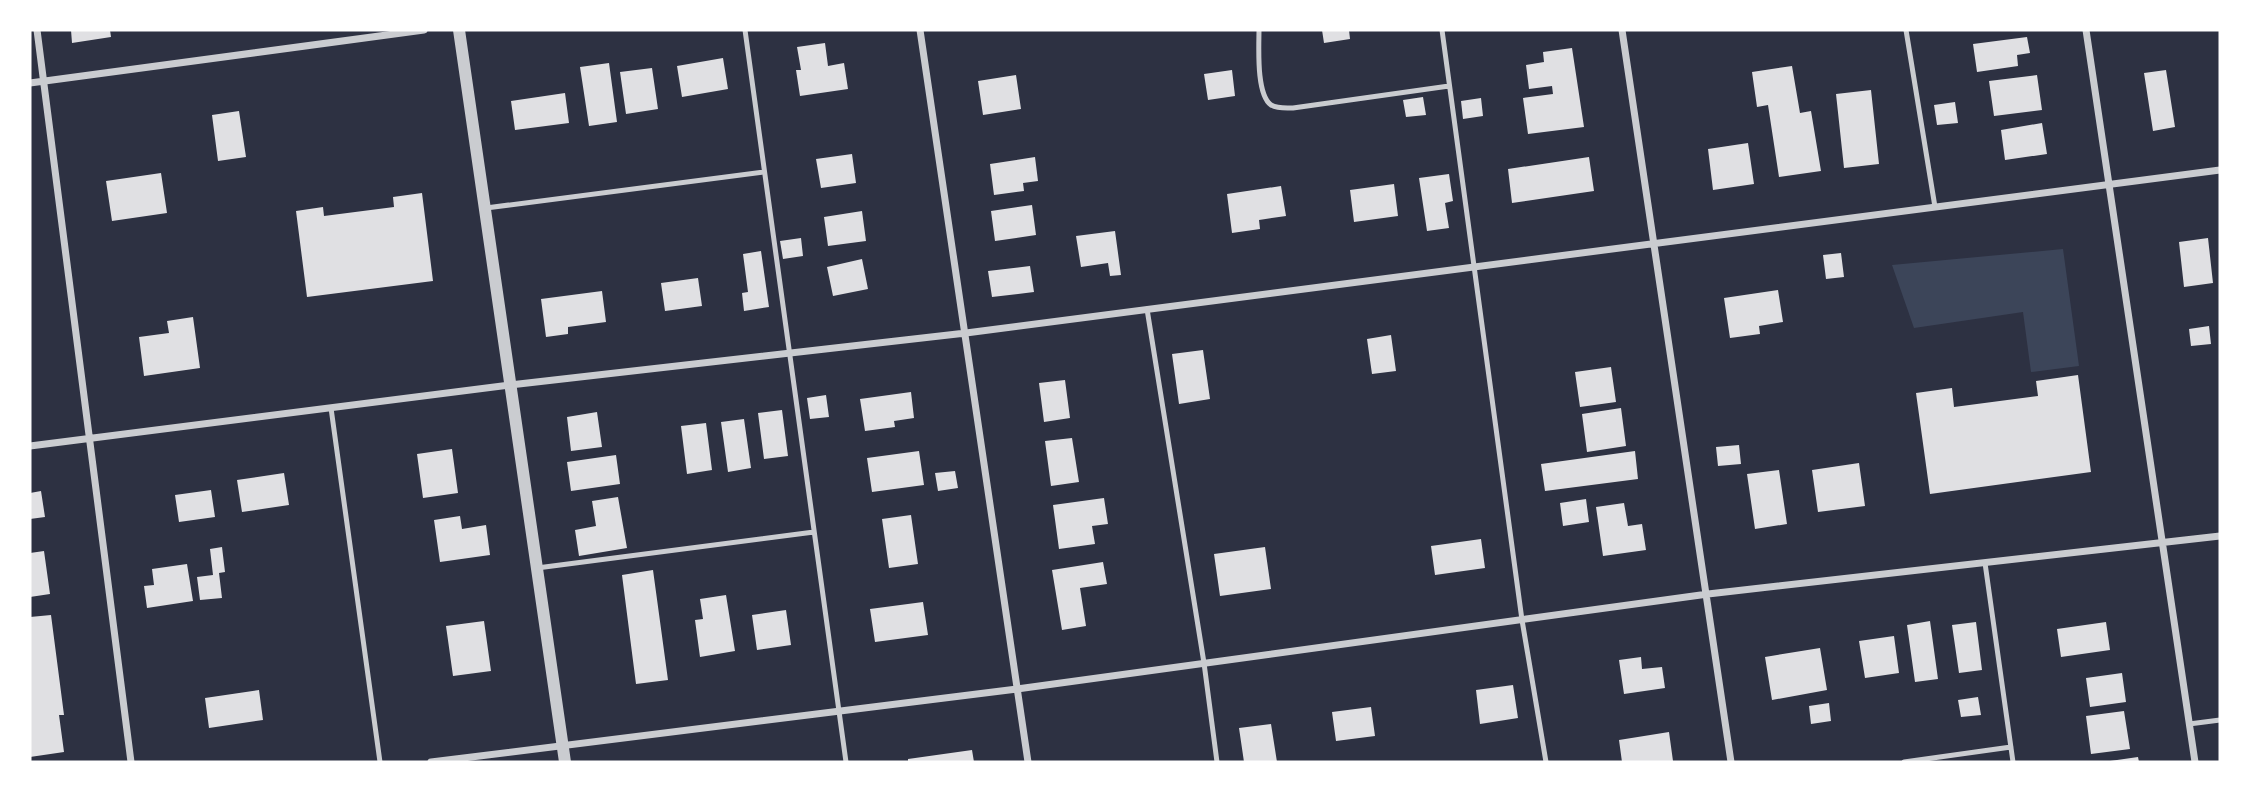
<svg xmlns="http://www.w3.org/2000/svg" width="2250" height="792" font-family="Overpass,sans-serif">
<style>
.green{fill:#3c4559}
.building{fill:#e0e0e3}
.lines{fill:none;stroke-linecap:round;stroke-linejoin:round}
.service{stroke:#caccd0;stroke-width:5}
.minor{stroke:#caccd0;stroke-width:7}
.tertiary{stroke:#caccd0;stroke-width:12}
</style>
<rect width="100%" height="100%" fill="#2d3142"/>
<path class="green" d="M 2063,249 L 2079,366 L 2031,372 L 2023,312 L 1914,328 L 1892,265 Z"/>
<path class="building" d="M 71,30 L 110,30 L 111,37 L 72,43 Z
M 1322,30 L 1349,30 L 1350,39 L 1324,43 Z
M 2027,37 L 2030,53 L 2017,55 L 2018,66 L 1977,72 L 1973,44 Z
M 825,43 L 828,66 L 844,63 L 848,89 L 800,96 L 796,70 L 801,70 L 797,47 Z
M 1572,48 L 1584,127 L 1528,134 L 1523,98 L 1553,94 L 1552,86 L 1529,89 L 1526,65 L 1544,62 L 1543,52 Z
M 723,58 L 728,89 L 682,97 L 677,66 Z
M 609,63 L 617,122 L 589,126 L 580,67 Z
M 1792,66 L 1800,113 L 1811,111 L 1821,171 L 1779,177 L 1768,105 L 1757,107 L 1752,72 Z
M 652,68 L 658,109 L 626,114 L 620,72 Z
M 1232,70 L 1235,96 L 1208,100 L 1204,74 Z
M 2166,70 L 2175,127 L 2153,131 L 2144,73 Z
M 1016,75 L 1021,109 L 983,115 L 978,81 Z
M 2037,75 L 2042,110 L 1994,116 L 1989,81 Z
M 1871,90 L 1879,164 L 1844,168 L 1836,94 Z
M 565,93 L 569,123 L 515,130 L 511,101 Z
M 1423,97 L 1426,115 L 1406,117 L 1403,100 Z
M 1481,98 L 1483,116 L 1463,119 L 1461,101 Z
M 1955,102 L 1958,123 L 1937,125 L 1934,105 Z
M 239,111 L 246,157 L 218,161 L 212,115 Z
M 2042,123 L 2047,154 L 2005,160 L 2001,130 Z
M 1748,143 L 1754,184 L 1713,190 L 1708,149 Z
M 852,154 L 856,183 L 821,188 L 816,159 Z
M 1035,157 L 1038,181 L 1023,183 L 1024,191 L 994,195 L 990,164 Z
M 1589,157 L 1594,191 L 1512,203 L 1508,169 Z
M 161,173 L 167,213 L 112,221 L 106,181 Z
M 1449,174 L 1453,201 L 1445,203 L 1449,228 L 1427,231 L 1419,178 Z
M 1394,184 L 1398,216 L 1354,222 L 1350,190 Z
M 1281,186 L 1286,216 L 1259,220 L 1260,229 L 1232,233 L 1227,194 Z
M 422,193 L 433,281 L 307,297 L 296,211 L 323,207 L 324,216 L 394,207 L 393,197 Z
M 1032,205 L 1036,235 L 995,241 L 991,211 Z
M 862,211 L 866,241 L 828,246 L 824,217 Z
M 1115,231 L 1121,275 L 1110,276 L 1108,263 L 1081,267 L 1076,236 Z
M 801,238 L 803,256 L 783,259 L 780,241 Z
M 2208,238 L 2213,283 L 2184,287 L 2179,242 Z
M 761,251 L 769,307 L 744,311 L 742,293 L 748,292 L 743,254 Z
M 1841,253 L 1844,277 L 1826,279 L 1823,255 Z
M 862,259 L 868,289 L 833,296 L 827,267 Z
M 1030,266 L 1034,292 L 992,297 L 988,271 Z
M 698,278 L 702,306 L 665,311 L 661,283 Z
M 1778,290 L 1783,322 L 1759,326 L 1760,334 L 1730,338 L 1724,298 Z
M 602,291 L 606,322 L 568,327 L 568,334 L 546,337 L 541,299 Z
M 193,317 L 200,368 L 144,376 L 139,337 L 169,333 L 167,321 Z
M 2209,326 L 2211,344 L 2191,346 L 2189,329 Z
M 1391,335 L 1396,371 L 1372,374 L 1367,339 Z
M 1203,350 L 1210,399 L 1179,404 L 1172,354 Z
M 1611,367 L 1616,402 L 1580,407 L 1575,372 Z
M 2078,375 L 2091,472 L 1930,494 L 1916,393 L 1952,388 L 1954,407 L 2038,396 L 2036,381 Z
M 1065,380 L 1070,418 L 1044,422 L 1039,383 Z
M 911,392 L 914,418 L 894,421 L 895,427 L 865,431 L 860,399 Z
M 826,395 L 829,417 L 810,419 L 807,398 Z
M 1621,408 L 1626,446 L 1587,452 L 1582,414 Z
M 782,410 L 788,456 L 764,459 L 758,413 Z
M 597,412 L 602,447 L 571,451 L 567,417 Z
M 744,419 L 751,468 L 728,472 L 721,422 Z
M 706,423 L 712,470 L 687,474 L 681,426 Z
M 1072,438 L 1079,482 L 1051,486 L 1045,441 Z
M 1739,445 L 1741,464 L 1718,466 L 1716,447 Z
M 452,449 L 458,493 L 423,498 L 417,454 Z
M 919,451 L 924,485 L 872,492 L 867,458 Z
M 1635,451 L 1638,479 L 1545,491 L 1541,464 Z
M 616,455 L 620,484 L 571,491 L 567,462 Z
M 1859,463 L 1865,506 L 1818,512 L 1812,470 Z
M 1779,470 L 1787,524 L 1755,529 L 1747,474 Z
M 955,471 L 958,488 L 938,491 L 935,473 Z
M 284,473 L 289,505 L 242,512 L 237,480 Z
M 211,490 L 215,517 L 179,522 L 175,495 Z
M 41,491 L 45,517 L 30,519 L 30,493 Z
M 618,497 L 627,548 L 579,556 L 575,530 L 596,526 L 592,501 Z
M 1104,498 L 1108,524 L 1092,526 L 1095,544 L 1059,549 L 1053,505 Z
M 1586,499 L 1589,522 L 1563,526 L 1560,503 Z
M 1624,503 L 1628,526 L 1642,524 L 1646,550 L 1603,556 L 1596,507 Z
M 911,515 L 918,564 L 889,568 L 882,519 Z
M 460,516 L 462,529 L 486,525 L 490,555 L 440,562 L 434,520 Z
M 1481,539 L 1485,568 L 1435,575 L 1431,546 Z
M 222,547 L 225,572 L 219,573 L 222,598 L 200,600 L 197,577 L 213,575 L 210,549 Z
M 1265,547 L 1271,589 L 1220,596 L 1214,554 Z
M 44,551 L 50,594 L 30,597 L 30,553 Z
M 1103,562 L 1107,584 L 1080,588 L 1086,626 L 1062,630 L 1052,570 Z
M 187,564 L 193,601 L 147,608 L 144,586 L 154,585 L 152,569 Z
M 653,570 L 668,680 L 636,684 L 622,575 Z
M 726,595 L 735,651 L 700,657 L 695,620 L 703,619 L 700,599 Z
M 923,602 L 928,635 L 875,642 L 870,609 Z
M 786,610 L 791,645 L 757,650 L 752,615 Z
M 51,615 L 64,715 L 59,715 L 64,752 L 30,757 L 30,617 Z
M 484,621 L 491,671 L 453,676 L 446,626 Z
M 1930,621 L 1938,679 L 1915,682 L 1907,625 Z
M 1976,622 L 1982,670 L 1959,673 L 1952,625 Z
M 2106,622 L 2110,650 L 2061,657 L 2057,629 Z
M 1894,636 L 1899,673 L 1865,678 L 1859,641 Z
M 1820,648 L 1827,690 L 1772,700 L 1765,657 Z
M 1641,657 L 1642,669 L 1662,667 L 1665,688 L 1624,694 L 1619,660 Z
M 2122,673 L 2126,702 L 2090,707 L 2086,678 Z
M 1513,685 L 1518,718 L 1480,724 L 1476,690 Z
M 259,690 L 263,720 L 209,728 L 205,698 Z
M 1978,697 L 1981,715 L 1961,717 L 1958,700 Z
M 1829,703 L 1831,721 L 1811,724 L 1809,706 Z
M 1371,707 L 1375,736 L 1336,741 L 1332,712 Z
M 2124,711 L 2130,749 L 2091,754 L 2086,716 Z
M 1271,724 L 1277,762 L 1244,762 L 1239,728 Z
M 1669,732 L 1673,761 L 1622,762 L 1619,740 Z
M 972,750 L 974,762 L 908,762 L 908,759 Z
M 2138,757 L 2139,762 L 2110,762 L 2110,761 Z"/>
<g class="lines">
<path class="service" d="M 745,30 L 846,762
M 1259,30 C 1259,47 1256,94 1271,105 C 1278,109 1286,108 1293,108 L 1449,86
M 1442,30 L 1522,620 L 1546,762
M 1906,30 L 1935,207
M 486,208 L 764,172
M 1147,309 L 1204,663 L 1217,762
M 331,408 L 380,762
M 1985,563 L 2013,762
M 537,568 L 814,532
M 2189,724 L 2220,720
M 1904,762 L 2011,747"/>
<path class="minor" d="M 37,30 L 131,762
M 920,30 L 1028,762
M 1622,30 L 1731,762
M 2086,30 L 2195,762
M 30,83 L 424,30
M 30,446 L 510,385 L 966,333 L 2220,170
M 431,762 L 1017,689 L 1708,594 L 2220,536"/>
<path class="tertiary" d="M 459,30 L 565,762"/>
</g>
<rect width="2250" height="792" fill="none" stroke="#ffffff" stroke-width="63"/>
</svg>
